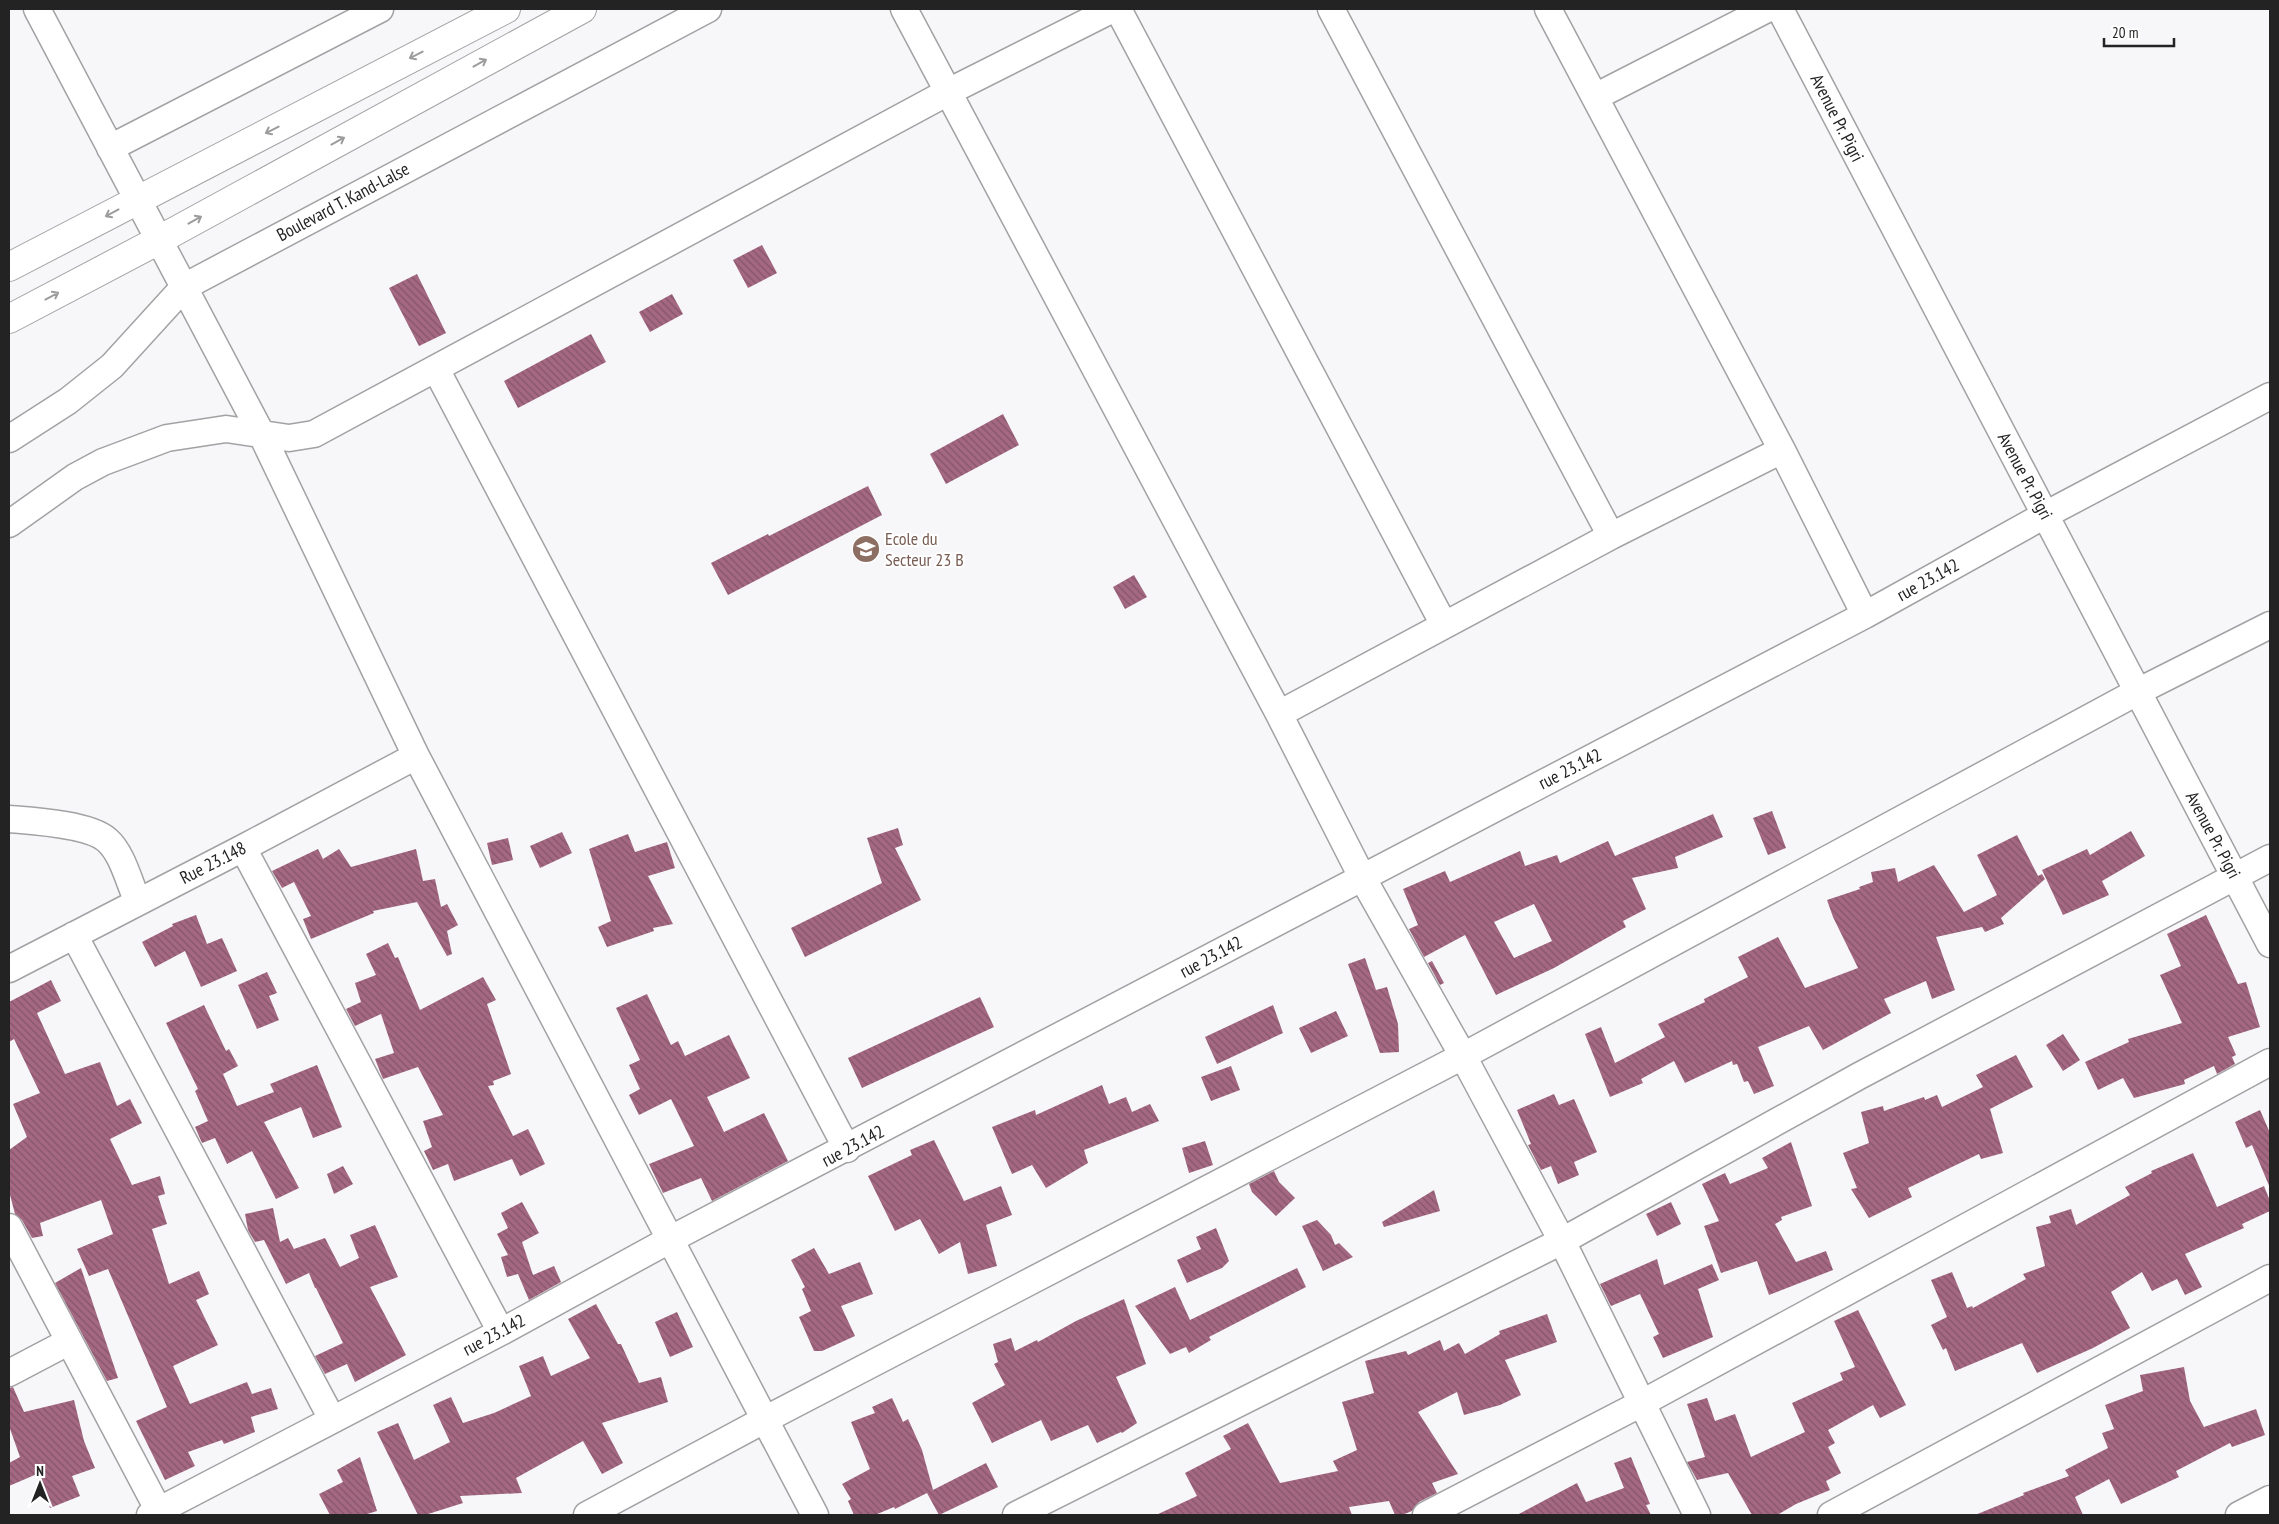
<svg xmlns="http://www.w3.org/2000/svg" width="2279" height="1524" font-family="'PT Sans Narrow',sans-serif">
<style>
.building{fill:url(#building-back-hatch);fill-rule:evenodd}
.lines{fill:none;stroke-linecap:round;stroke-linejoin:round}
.minor-casing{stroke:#a2a2a4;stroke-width:29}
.major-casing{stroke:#a2a2a4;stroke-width:30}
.minor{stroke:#fff;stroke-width:26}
.major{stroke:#fff;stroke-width:28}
.oneway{stroke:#9c9c9c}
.labels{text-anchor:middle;stroke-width:4;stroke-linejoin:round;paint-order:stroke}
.street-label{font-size:18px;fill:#232324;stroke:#fff}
.education-label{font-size:18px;fill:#785e54;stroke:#fff;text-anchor:start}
</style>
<defs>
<pattern id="building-back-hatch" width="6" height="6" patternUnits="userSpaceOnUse" patternTransform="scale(1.25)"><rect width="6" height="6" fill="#a46882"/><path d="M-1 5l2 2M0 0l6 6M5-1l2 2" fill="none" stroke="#85556a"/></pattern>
</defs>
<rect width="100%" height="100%" fill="#f7f7f9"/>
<path class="building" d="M 762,245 L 777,273 L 748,288 L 733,260 Z
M 417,274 L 446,333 L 419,346 L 389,288 Z
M 672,294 L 683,314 L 650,332 L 639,312 Z
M 591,334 L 606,362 L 518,408 L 504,381 Z
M 1003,414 L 1019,445 L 946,484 L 930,454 Z
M 868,486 L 882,515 L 728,595 L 711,563 L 768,534 L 769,536 Z
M 1134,575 L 1147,597 L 1125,609 L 1113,587 Z
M 1772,811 L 1786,848 L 1768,855 L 1753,818 Z
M 1713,814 L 1723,837 L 1675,857 L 1678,868 L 1632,878 L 1646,909 L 1623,921 L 1626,927 L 1554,968 L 1496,995 L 1465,935 L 1424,957 L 1409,929 L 1418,925 L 1403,889 L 1445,871 L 1450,882 L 1520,851 L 1525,866 L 1557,855 L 1560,863 L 1608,841 L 1615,856 ZM 1534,904 L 1552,941 L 1514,958 L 1494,922 Z
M 898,828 L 903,845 L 895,848 L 921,900 L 805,957 L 791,928 L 882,883 L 867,838 Z
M 2131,831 L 2145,856 L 2102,881 L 2109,895 L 2063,915 L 2042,870 L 2087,849 L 2090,855 Z
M 562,832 L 572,853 L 540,868 L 530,846 Z
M 628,834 L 635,852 L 667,842 L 675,868 L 648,876 L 673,924 L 653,928 L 654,931 L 607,947 L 598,927 L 611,921 L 589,849 Z
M 2017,835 L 2038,876 L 2042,874 L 2045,879 L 2001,918 L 2004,924 L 1985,932 L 1982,927 L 1936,937 L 1955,990 L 1932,999 L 1926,981 L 1884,999 L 1891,1013 L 1823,1050 L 1809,1026 L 1758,1047 L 1774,1086 L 1754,1094 L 1748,1081 L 1744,1082 L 1737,1064 L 1733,1065 L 1732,1061 L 1685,1083 L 1674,1061 L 1641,1079 L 1643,1083 L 1610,1097 L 1585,1034 L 1601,1027 L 1615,1063 L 1665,1037 L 1658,1024 L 1705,1002 L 1704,999 L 1748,977 L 1738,957 L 1778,937 L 1805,988 L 1858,968 L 1833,917 L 1827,900 L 1860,889 L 1859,887 L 1873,882 L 1871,872 L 1895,868 L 1898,882 L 1934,865 L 1964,912 L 1997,895 L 1977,855 Z
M 508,838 L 513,860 L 492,865 L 487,843 Z
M 318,849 L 323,859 L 339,849 L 351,867 L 416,849 L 423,881 L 435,879 L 441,907 L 447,904 L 458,925 L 447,931 L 452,954 L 447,956 L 417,902 L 373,911 L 374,913 L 311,939 L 303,919 L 311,916 L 294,882 L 282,888 L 272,871 Z
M 196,915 L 207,944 L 222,938 L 237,971 L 201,987 L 185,951 L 155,967 L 142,942 L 173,926 L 172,924 Z
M 2206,915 L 2238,984 L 2246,982 L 2260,1027 L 2228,1037 L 2236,1055 L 2232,1057 L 2235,1064 L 2217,1074 L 2214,1066 L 2184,1080 L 2185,1084 L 2134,1098 L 2123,1078 L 2098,1090 L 2085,1062 L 2129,1042 L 2128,1039 L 2182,1023 L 2160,975 L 2181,966 L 2167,934 Z
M 388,943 L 395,958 L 398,957 L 420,1010 L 483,977 L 496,1000 L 487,1004 L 511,1074 L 493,1081 L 494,1085 L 488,1086 L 513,1136 L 528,1129 L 545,1164 L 520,1176 L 512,1159 L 454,1181 L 448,1164 L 433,1170 L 424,1151 L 432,1147 L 423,1121 L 443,1115 L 418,1067 L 383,1079 L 375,1059 L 394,1053 L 381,1014 L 355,1026 L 346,1009 L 361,1002 L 355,983 L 376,975 L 366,954 Z
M 1365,958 L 1376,990 L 1387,987 L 1398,1024 L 1399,1052 L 1380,1053 L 1348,964 Z
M 1432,961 L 1444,983 L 1440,985 L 1428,963 Z
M 267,972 L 277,993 L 269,996 L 279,1020 L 257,1029 L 238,985 Z
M 51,980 L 61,1001 L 37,1013 L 65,1074 L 100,1062 L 117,1106 L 130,1099 L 142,1123 L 110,1139 L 132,1185 L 160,1176 L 165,1194 L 158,1196 L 167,1224 L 152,1229 L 169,1284 L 199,1271 L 209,1294 L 196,1300 L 218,1345 L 173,1366 L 190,1404 L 247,1382 L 252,1394 L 271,1388 L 278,1409 L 251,1417 L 255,1432 L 224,1444 L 222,1440 L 188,1452 L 195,1466 L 165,1480 L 136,1421 L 167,1407 L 108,1269 L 89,1276 L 77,1249 L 113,1234 L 101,1200 L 40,1223 L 43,1236 L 32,1238 L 22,1220 L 15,1214 L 9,1191 L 9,1150 L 27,1137 L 13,1104 L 40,1093 L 14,1039 L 9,1042 L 9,1002 Z
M 647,994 L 671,1045 L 678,1041 L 685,1056 L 729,1035 L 750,1078 L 707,1097 L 724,1132 L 764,1113 L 788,1161 L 712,1201 L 701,1178 L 663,1193 L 649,1164 L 694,1146 L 671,1099 L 639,1115 L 629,1095 L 640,1089 L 629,1065 L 640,1060 L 616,1008 Z
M 980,997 L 994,1027 L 862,1088 L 848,1058 Z
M 204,1005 L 226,1051 L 229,1049 L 238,1066 L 223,1074 L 237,1106 L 274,1092 L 270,1084 L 317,1065 L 342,1127 L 313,1138 L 301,1107 L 264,1122 L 299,1188 L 276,1199 L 252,1151 L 227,1164 L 215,1138 L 202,1143 L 195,1127 L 208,1121 L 195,1091 L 198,1089 L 166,1023 Z
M 1273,1005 L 1283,1033 L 1217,1064 L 1205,1037 Z
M 1336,1011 L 1348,1036 L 1311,1053 L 1299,1028 Z
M 2063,1034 L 2080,1060 L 2063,1071 L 2046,1045 Z
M 2016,1055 L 2033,1087 L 1990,1109 L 2003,1153 L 1981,1159 L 1979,1154 L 1908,1188 L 1912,1197 L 1869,1218 L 1851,1189 L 1857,1188 L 1843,1153 L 1869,1143 L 1861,1112 L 1883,1106 L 1884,1111 L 1924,1097 L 1925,1100 L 1937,1095 L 1942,1107 L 1983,1087 L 1976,1075 Z
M 1231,1066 L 1240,1090 L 1211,1101 L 1201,1077 Z
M 1102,1085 L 1109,1104 L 1126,1097 L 1132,1112 L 1150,1104 L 1159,1121 L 1084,1150 L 1088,1163 L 1046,1188 L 1032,1165 L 1012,1174 L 992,1127 L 1035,1110 L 1036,1115 Z
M 1554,1094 L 1559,1105 L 1574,1099 L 1597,1152 L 1574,1162 L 1579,1175 L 1558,1184 L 1551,1166 L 1541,1170 L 1528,1145 L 1531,1144 L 1517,1110 Z
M 2260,1110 L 2270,1133 L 2270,1188 L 2252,1145 L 2246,1148 L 2235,1122 Z
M 934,1140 L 964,1201 L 1001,1186 L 1012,1215 L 986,1225 L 997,1266 L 968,1274 L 960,1242 L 939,1254 L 920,1219 L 895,1231 L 868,1176 L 912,1155 L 910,1150 Z
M 1205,1141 L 1213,1165 L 1189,1173 L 1182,1148 Z
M 1791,1142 L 1812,1206 L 1781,1217 L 1782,1220 L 1775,1224 L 1796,1262 L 1826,1251 L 1833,1270 L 1769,1295 L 1757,1261 L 1721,1273 L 1704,1226 L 1719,1221 L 1702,1184 L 1725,1173 L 1730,1184 L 1768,1168 L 1762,1158 Z
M 2193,1153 L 2217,1207 L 2264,1186 L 2270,1201 L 2270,1211 L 2242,1224 L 2244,1228 L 2185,1254 L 2202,1287 L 2185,1295 L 2177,1279 L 2152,1291 L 2142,1272 L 2111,1292 L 2130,1328 L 2093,1348 L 2037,1373 L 2022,1343 L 1955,1371 L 1946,1348 L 1943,1350 L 1931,1325 L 1947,1317 L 1931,1280 L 1952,1272 L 1967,1308 L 1972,1306 L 1973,1308 L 2026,1279 L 2023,1274 L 2045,1266 L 2036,1227 L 2051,1223 L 2049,1216 L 2071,1209 L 2076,1225 L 2130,1195 L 2125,1187 L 2152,1173 L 2151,1171 Z
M 343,1166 L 353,1184 L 334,1194 L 327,1174 Z
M 1274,1171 L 1279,1182 L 1295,1198 L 1276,1216 L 1252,1192 L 1249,1184 Z
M 1434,1190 L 1440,1211 L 1384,1227 L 1382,1222 Z
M 522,1202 L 539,1233 L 522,1242 L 533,1275 L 554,1266 L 561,1282 L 529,1300 L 518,1274 L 507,1277 L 501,1257 L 508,1255 L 497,1234 L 508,1228 L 501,1213 Z
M 1671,1202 L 1681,1224 L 1657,1236 L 1646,1214 Z
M 273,1208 L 280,1242 L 288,1238 L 294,1249 L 325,1238 L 340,1267 L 359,1258 L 350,1235 L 375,1225 L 398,1277 L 370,1287 L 406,1355 L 355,1382 L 347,1364 L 325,1374 L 315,1356 L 343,1343 L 316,1288 L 315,1288 L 309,1273 L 286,1284 L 264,1240 L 255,1242 L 248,1230 L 245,1214 Z
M 1317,1220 L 1331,1235 L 1335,1245 L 1339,1243 L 1353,1257 L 1323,1271 L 1302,1226 Z
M 1216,1228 L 1229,1261 L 1222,1268 L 1187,1283 L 1177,1260 L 1201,1249 L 1196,1237 Z
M 814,1248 L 829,1274 L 860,1262 L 873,1294 L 841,1306 L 855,1336 L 822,1351 L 814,1351 L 799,1317 L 811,1311 L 802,1289 L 805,1287 L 791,1260 Z
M 1657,1259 L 1664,1285 L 1712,1264 L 1719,1280 L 1698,1289 L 1713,1337 L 1663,1358 L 1653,1337 L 1659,1334 L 1640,1294 L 1611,1306 L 1600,1284 Z
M 81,1268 L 118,1378 L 107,1381 L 55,1283 Z
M 1297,1268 L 1306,1287 L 1209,1337 L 1211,1340 L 1189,1353 L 1186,1347 L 1170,1354 L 1135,1306 L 1175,1287 L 1190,1320 Z
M 1124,1299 L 1146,1364 L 1116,1377 L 1137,1423 L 1122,1433 L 1121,1432 L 1097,1443 L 1088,1425 L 1051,1441 L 1041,1420 L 992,1443 L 972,1403 L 1005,1385 L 994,1364 L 998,1362 L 993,1344 L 1011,1338 L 1015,1351 L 1037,1340 L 1038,1342 L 1076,1321 Z
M 596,1304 L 618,1344 L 621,1344 L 639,1383 L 661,1377 L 668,1402 L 602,1423 L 623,1463 L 602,1474 L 583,1441 L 516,1478 L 522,1493 L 460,1496 L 463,1503 L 425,1515 L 418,1515 L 377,1432 L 398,1423 L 414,1460 L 450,1442 L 433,1405 L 451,1397 L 463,1423 L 494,1413 L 531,1396 L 519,1366 L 543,1356 L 551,1376 L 590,1358 L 568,1319 Z
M 1858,1310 L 1906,1405 L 1880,1418 L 1873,1405 L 1828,1430 L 1835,1443 L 1828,1447 L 1841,1473 L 1826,1481 L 1830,1490 L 1796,1504 L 1777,1515 L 1752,1515 L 1728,1473 L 1697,1480 L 1687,1462 L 1705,1457 L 1687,1404 L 1707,1398 L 1715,1421 L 1735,1414 L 1751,1457 L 1805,1432 L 1792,1403 L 1843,1380 L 1840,1373 L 1855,1367 L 1834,1321 Z
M 677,1312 L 693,1347 L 670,1357 L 655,1322 Z
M 1547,1314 L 1557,1342 L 1505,1360 L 1521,1395 L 1500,1405 L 1464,1415 L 1457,1392 L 1418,1412 L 1458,1474 L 1432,1483 L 1437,1493 L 1419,1502 L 1412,1511 L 1402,1515 L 1395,1515 L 1389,1501 L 1349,1507 L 1352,1515 L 1156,1515 L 1197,1496 L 1185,1473 L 1231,1449 L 1223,1436 L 1248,1423 L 1280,1483 L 1338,1471 L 1333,1461 L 1357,1450 L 1342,1402 L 1374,1393 L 1365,1361 L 1406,1351 L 1408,1355 L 1440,1340 L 1444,1351 L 1459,1343 L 1465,1354 L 1500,1334 L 1499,1331 Z
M 2184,1367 L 2190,1401 L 2204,1427 L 2256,1409 L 2265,1435 L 2232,1447 L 2230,1443 L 2176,1471 L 2179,1477 L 2121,1504 L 2109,1479 L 2075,1497 L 2083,1515 L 1975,1515 L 2024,1495 L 2023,1493 L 2069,1476 L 2065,1470 L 2108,1448 L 2102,1433 L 2114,1429 L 2105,1405 L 2143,1391 L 2140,1375 Z
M 13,1387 L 24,1412 L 74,1400 L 84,1441 L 95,1468 L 72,1476 L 80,1496 L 50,1508 L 37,1474 L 9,1486 L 9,1463 L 20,1457 L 9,1426 L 9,1388 Z
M 892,1398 L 903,1422 L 908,1419 L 922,1450 L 933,1490 L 895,1509 L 894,1507 L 875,1515 L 854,1515 L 848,1501 L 851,1499 L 842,1484 L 870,1469 L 851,1422 L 875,1413 L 872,1407 Z
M 360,1457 L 377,1511 L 364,1515 L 330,1515 L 319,1494 L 343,1482 L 337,1470 Z
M 1631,1457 L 1650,1504 L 1646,1505 L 1651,1515 L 1517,1515 L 1577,1483 L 1586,1502 L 1624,1488 L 1614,1463 Z
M 986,1463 L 998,1487 L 939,1515 L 927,1493 Z"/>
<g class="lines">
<defs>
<path id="minor" d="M 37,9 L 261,433 L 416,756 L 815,1515
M 904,9 L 1279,714 L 1362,877 L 1463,1056 L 1562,1241 L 1697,1515
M 1118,9 L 1444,625
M 1331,9 L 1611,536
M 1548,9 L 1782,450 L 1865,615
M 1780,9 L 2270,944
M 1595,97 L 1767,9
M 110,148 L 380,9
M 436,369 L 847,1149
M 9,439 L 68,401 L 112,366 L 184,287 L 708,9
M 9,524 L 75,477 L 103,462 L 167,438 L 226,429 L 289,438 L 314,434 L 948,92 L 1113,9
M 1279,714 L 1611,536 L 1782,450
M 9,819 C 33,821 89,824 107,840 C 123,854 129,883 138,902
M 243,848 L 501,1332
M 74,935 L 332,1419
M 9,969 L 243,848 L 416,756
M 9,1227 L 161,1515
M 9,1373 L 68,1342
M 150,1515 L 501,1332 L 671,1239 L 1865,615 L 2045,515 L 2270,396
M 587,1515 L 764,1420 L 1463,1056 L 2137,692 L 2270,625
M 1016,1515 L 1562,1241 L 1859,1076 L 2270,858
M 1426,1515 L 1642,1403 L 2270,1062
M 1831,1515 L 2270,1278
M 2239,1515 L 2270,1499"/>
<path id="major" d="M 9,267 L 506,9
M 9,319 L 159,240 L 582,9"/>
</defs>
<use href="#minor" class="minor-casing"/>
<use href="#major" class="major-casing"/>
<use href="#minor" class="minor"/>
<use href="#major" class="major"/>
</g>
<defs><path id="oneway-shaft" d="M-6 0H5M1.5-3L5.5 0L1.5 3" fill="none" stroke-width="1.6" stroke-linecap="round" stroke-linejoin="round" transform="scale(1.25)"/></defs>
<g class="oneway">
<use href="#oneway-shaft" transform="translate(416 55) rotate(153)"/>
<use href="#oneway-shaft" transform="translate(480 63) rotate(-29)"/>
<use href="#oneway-shaft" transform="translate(272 130) rotate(153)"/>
<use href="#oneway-shaft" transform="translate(338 141) rotate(-29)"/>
<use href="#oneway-shaft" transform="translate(112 213) rotate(152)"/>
<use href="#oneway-shaft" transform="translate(195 220) rotate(-29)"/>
<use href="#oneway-shaft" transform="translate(52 296) rotate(-28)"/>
</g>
<defs>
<symbol id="school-disc" viewBox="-11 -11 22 22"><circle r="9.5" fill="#8d6e63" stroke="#fff"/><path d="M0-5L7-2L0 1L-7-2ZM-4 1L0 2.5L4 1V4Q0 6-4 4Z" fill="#fff"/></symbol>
</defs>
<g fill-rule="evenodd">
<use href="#school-disc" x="850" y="533" width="32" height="32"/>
</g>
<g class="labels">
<g class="street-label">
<text transform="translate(1837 118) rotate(63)" y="6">Avenue Pr. Pigri</text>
<text transform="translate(343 202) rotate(-28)" y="6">Boulevard T. Kand-Lalse</text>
<text transform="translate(2025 476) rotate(62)" y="6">Avenue Pr. Pigri</text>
<text transform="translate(1928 580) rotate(-29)" y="6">rue 23.142</text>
<text transform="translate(1570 769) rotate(-27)" y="6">rue 23.142</text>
<text transform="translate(2213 835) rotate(62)" y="6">Avenue Pr. Pigri</text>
<text transform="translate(213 863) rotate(-27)" y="6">Rue 23.148</text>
<text transform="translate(1211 957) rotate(-28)" y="6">rue 23.142</text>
<text transform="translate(853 1146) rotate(-28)" y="6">rue 23.142</text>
<text transform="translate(494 1335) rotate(-28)" y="6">rue 23.142</text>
</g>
<g class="education-label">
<text x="885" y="545">Ecole du<tspan x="885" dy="21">Secteur 23 B</tspan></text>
</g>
</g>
<rect width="2279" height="1524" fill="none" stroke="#232324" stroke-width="20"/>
<g transform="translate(40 1484)" stroke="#ffffff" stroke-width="4" paint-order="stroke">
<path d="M0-4L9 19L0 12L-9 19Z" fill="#232324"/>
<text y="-8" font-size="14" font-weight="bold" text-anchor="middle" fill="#232324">N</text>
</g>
<path d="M2104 38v8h70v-8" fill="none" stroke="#232324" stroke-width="2.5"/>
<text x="2112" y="38" font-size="15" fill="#232324" stroke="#ffffff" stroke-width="4" paint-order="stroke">20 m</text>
</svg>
